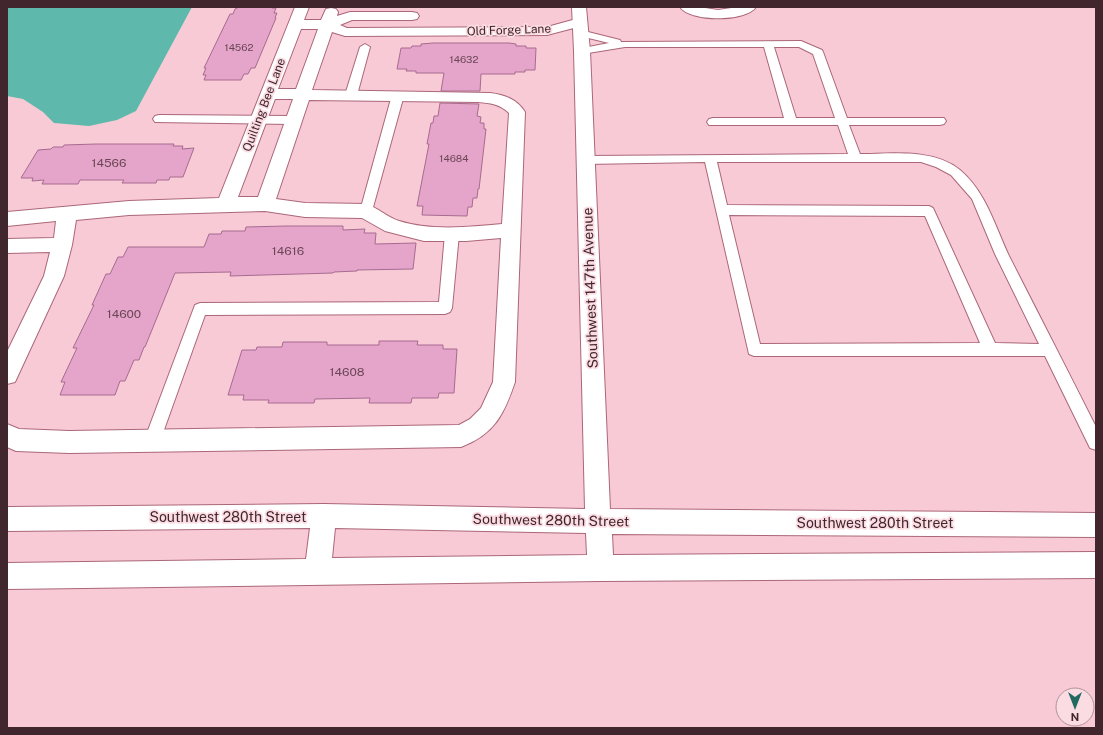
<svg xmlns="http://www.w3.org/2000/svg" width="1103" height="735" font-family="'Public Sans',sans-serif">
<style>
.water{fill:#5eb9ac}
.building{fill:#e5a5cb;stroke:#a66b8f}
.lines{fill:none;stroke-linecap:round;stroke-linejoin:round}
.service-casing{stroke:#ab6779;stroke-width:2}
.minor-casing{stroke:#ab6779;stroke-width:2}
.tertiary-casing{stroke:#ab6779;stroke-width:2}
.service{fill:#fff;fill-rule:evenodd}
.minor{fill:#fff;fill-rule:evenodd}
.tertiary{fill:#fff;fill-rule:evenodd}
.labels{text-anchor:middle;stroke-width:3.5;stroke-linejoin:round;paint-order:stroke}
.far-number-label{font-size:10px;fill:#6b4654}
.far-street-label{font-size:12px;fill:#42262d;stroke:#fbdce3}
.number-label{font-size:12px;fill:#6b4654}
.street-label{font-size:14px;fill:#42262d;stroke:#fbdce3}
</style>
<rect width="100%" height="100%" fill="#f8cad5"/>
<path class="water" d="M 7,7 L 192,7 L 136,111 L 117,120 L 89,126 L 54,123 L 43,112 L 23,99 L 7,96 Z"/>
<path class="building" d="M 239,7 L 273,7 L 272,8 L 276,8 L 274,13 L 277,13 L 275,18 L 276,18 L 255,68 L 251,68 L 248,74 L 244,74 L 241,80 L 204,80 L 206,75 L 203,75 L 206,68 L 204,68 L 230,14 L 233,14 L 235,9 Z
M 433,43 L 509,43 L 516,44 L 516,46 L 526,46 L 526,48 L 536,48 L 535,70 L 525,70 L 525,72 L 515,72 L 515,74 L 481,74 L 480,91 L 441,91 L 444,73 L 416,73 L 416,71 L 406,71 L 407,69 L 397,69 L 401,48 L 411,48 L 412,46 L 421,46 L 421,44 Z
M 440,103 L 479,104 L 477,116 L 481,117 L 480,123 L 484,123 L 484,129 L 486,129 L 479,189 L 478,189 L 477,198 L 473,198 L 472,207 L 468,207 L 467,216 L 422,215 L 423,206 L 417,206 L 429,144 L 427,144 L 431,123 L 433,123 L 434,116 L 438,116 Z
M 96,144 L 174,144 L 173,146 L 183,146 L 182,149 L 194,148 L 183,177 L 170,177 L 169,180 L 157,180 L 156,183 L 122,183 L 124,180 L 80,180 L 78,184 L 42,184 L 44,180 L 32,181 L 33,178 L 21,178 L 38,150 L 51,149 L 53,147 L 63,147 L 64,145 Z
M 286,226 L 343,226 L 343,230 L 365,229 L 364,233 L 376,233 L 375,244 L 416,243 L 413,269 L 357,270 L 357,271 L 334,272 L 333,273 L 230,276 L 231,272 L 175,273 L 145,347 L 144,347 L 139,360 L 134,360 L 125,381 L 120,381 L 115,395 L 60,395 L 65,382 L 61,382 L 77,348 L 73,348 L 94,305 L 92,305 L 106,274 L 110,274 L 118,257 L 123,257 L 128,247 L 204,247 L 209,234 L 221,234 L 222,231 L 245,231 L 246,227 Z
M 379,341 L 418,341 L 417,345 L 443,345 L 443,349 L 457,349 L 454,393 L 439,393 L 438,398 L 412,398 L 411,403 L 369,403 L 370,398 L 315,399 L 314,403 L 268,403 L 269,400 L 243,400 L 244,395 L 228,395 L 242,350 L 256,350 L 257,347 L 282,347 L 283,342 L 327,342 L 327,345 L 379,345 Z"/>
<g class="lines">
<defs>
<path id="service" d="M 580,30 L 620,40 L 621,42 L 801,41 L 822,50 L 823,52 L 847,118 L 944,118 L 946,121 L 944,124 L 940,125 L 849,125 L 860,154 C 890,154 934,148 960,170 C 986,192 995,226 1009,256 C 1038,313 1067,369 1096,427 L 1096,450 L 1090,448 L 1045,356 L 754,356 L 749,354 L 705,162 L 585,164 L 581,163 L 579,160 L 581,157 L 585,156 L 848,154 L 838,125 L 709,125 L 707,122 L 709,119 L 713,118 L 784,118 L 764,47 L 625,47 L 582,54 L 578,53 L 577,51 L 578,49 L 609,43 L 576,35 L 575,33 ZM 774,47 L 799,47 L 813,54 L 835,118 L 796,118 ZM 717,162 L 921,162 L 936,167 L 951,175 L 972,199 L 995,254 L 1039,344 L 995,343 L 933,208 L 929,206 L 727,205 ZM 729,215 L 925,216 L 980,343 L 760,344 Z
M 365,44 L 370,47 L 357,95 L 355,97 L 347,97 L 345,95 L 360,47 Z
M 398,92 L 402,93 L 404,95 L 372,211 L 370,214 L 366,216 L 362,214 L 360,211 L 392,95 L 394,93 Z
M 159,115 L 294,116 L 298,117 L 300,120 L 298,123 L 294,124 L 155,122 L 153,119 L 155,116 Z
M 452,229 L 457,231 L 459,234 L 452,308 L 450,312 L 445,314 L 205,315 L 160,441 L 158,446 L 152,448 L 146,446 L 144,441 L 195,305 L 200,303 L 439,302 L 445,234 L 447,231 Z"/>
<path id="minor" d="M 295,7 L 309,7 L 304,20 L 321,20 L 326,9 L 331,8 L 336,9 L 338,12 L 337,16 L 350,12 L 412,12 L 417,13 L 419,16 L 417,19 L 412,20 L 352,20 L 340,25 L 347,28 L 547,27 L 580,18 L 585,19 L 587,22 L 585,25 L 547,35 L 345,36 L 332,32 L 312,90 L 490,93 C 505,95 517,99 525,112 L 515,382 C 504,414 495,434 461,447 L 69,453 L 16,451 L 7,447 L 7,424 L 19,429 L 69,431 L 459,425 L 470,419 L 481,408 L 493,382 L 501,238 L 466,241 L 424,241 L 385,231 L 362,218 L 305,217 L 265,211 L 129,215 L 76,220 L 72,245 L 64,276 L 15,382 L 7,384 L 7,352 L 44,276 L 50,252 L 7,253 L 7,239 L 54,238 L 56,221 L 7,226 L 7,212 L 129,201 L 219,198 ZM 301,29 L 318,29 L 296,89 L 278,89 ZM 275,99 L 293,99 L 258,197 L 238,197 ZM 309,100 L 478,102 C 490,103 500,104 509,113 L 502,224 C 468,227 432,231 399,221 C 387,217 378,208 366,204 L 305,203 L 276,199 Z
M 680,7 L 699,7 L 718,10 L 738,7 L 756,7 C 746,22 690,22 680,7 Z"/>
<path id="tertiary" d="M 572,7 L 586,7 L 590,51 L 610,509 L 1096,513 L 1096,537 L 612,534 L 613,555 L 1096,552 L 1096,578 L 600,581 L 7,589 L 7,563 L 306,559 L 310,528 L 7,531 L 7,507 L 324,504 L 585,509 L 574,51 ZM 335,528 L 586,533 L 587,555 L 332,558 Z"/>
</defs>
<use href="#service" class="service-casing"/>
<use href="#minor" class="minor-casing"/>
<use href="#tertiary" class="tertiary-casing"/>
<use href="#service" class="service"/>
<use href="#minor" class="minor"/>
<use href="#tertiary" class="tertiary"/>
</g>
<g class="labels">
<g class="far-number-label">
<text x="239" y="51">14562</text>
<text x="464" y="63">14632</text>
<text x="454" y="162">14684</text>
</g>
<g class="far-street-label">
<text transform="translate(509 30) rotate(-2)" y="4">Old Forge Lane</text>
<text transform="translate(264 105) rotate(-69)" y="4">Quilting Bee Lane</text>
</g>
<g class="number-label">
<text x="109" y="167">14566</text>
<text x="288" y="255">14616</text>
<text x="124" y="318">14600</text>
<text x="347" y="376">14608</text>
</g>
<g class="street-label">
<text transform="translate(590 288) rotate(-92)" y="5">Southwest 147th Avenue</text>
<text x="228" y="522">Southwest 280th Street</text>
<text transform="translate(551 520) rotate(1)" y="5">Southwest 280th Street</text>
<text x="875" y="528">Southwest 280th Street</text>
</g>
</g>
<rect width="1103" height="735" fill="none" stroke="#42262d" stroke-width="16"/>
<g transform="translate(1075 707) rotate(180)"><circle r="19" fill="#fbdce3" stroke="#b1939a"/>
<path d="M0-3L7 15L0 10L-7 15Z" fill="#226a61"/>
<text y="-6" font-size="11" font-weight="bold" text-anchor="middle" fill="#42262d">N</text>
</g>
</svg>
